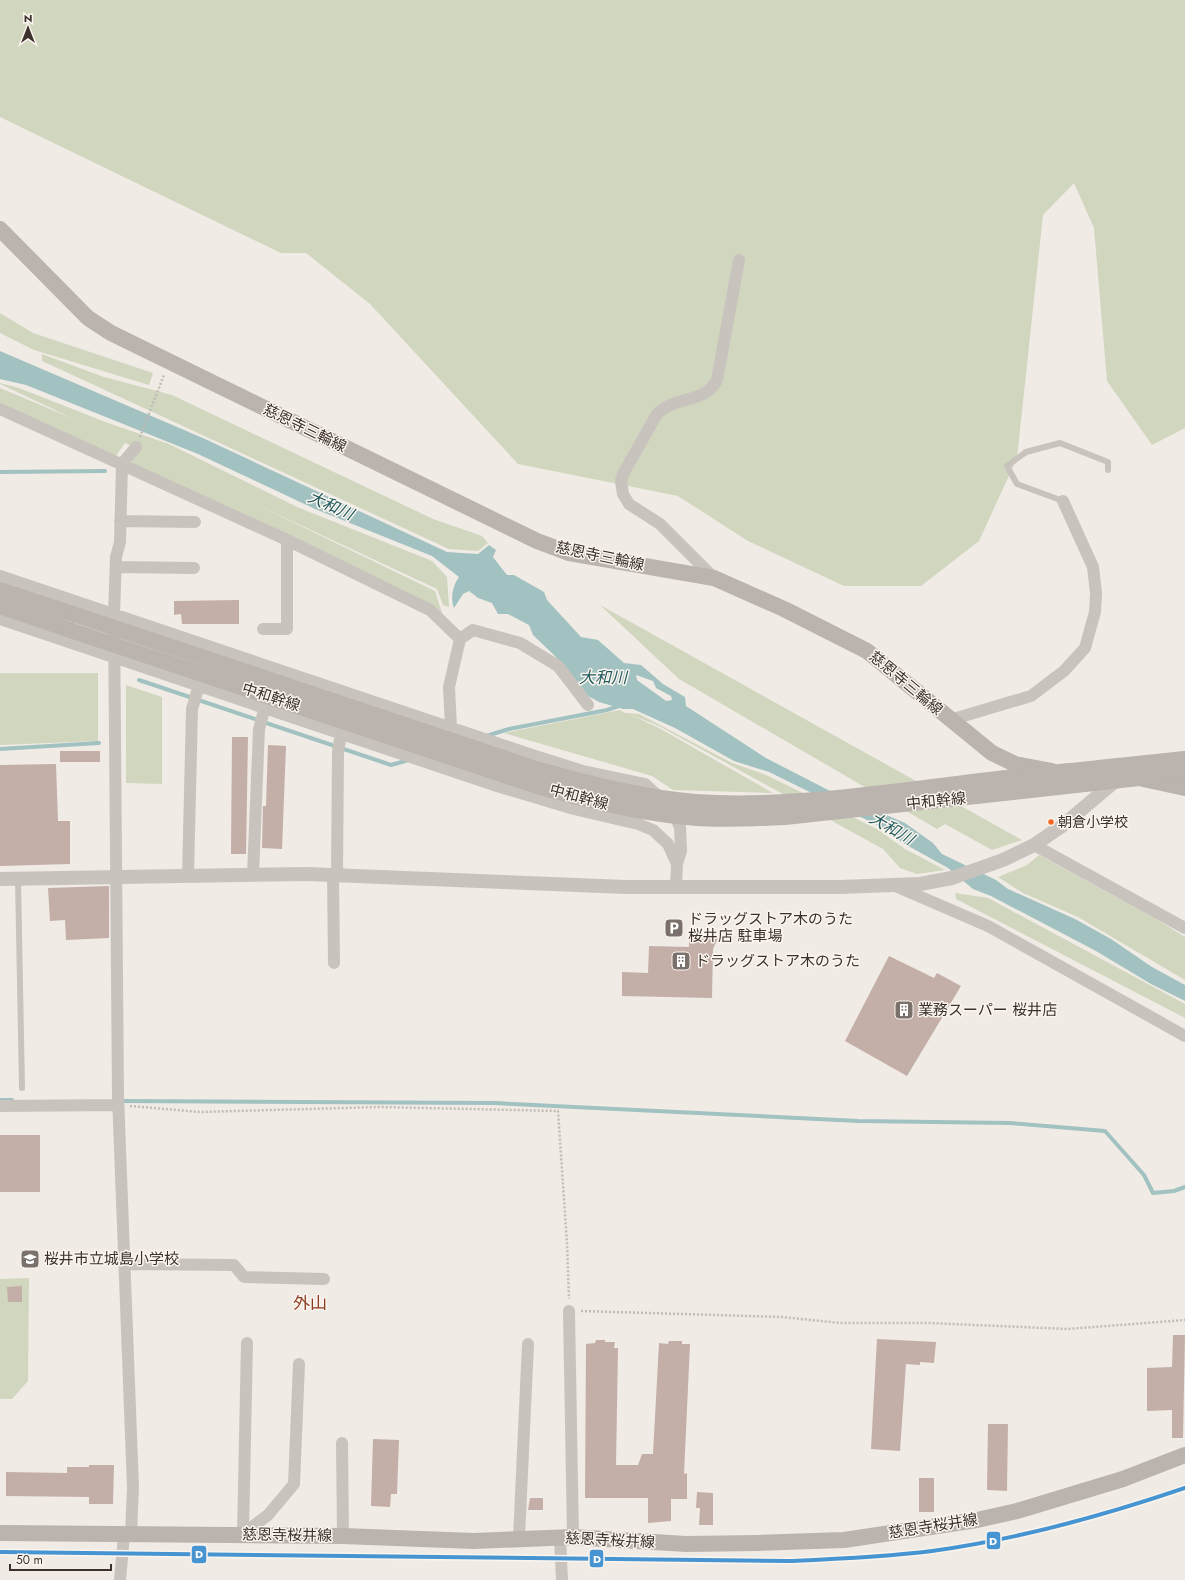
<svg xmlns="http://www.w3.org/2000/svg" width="1185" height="1580" font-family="Jost,'Noto Sans JP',sans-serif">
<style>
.green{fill:#d1d6bf}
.water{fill:#a1c2c1;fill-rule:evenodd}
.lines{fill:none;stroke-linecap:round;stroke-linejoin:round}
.stream{stroke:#a1c2c1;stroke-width:4}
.building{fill:#c3afa7}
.path{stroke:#c2bbb6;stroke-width:2.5;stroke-dasharray:2 2;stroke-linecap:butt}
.service{stroke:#c9c3be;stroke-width:6}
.minor{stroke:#c9c3be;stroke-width:12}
.tertiary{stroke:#c9c3be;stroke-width:14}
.secondary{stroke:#bab3ae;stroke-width:16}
.secondary-bridge{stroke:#bab3ae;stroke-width:16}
.rail-1-casing{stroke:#fbf5ee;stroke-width:7}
.rail-1{stroke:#4694d1;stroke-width:4}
.bus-dot{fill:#f26522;stroke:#fbf5ee;stroke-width:1.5}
.labels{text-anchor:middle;stroke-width:3;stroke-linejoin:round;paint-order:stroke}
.bus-label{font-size:14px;fill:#3b302b;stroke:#fbf5ee;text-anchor:start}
.street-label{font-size:15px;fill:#3b302b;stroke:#fbf5ee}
.poi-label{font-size:15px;fill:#3b302b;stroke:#fbf5ee;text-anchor:start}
.water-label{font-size:16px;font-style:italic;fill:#1f5a5e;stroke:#fbf5ee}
.quarter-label{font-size:17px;fill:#8c3b22;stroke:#fbf5ee}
.line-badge{stroke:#fbf5ee;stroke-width:1.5}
.badge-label{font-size:11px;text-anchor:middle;font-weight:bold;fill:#fff}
</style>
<rect width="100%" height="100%" fill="#f0ebe5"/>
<path class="green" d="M 0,0 L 1185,0 L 1185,428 L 1152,445 L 1107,381 L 1094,228 L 1074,183 L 1043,215 L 1017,458 L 979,541 L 921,586 L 844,586 L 748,541 L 678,496 L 518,464 L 370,304 L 306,253 L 281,253 L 0,117 Z
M 0,313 L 33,333 L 153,373 L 149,385 L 34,350 L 0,333 Z
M 42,354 L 104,377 L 172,395 L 433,519 L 482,536 L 488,543 L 478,551 L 449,549 L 42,361 Z
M 0,383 L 19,388 L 108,423 L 169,444 L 297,507 L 432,561 L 447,577 L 449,607 L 443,605 L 437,589 L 253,503 L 435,591 L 444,619 L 124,460 L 136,448 L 125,443 L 116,456 L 0,403 L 0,388 L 74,419 L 0,384 Z
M 600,605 L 1022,840 L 992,850 L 945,824 L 937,829 L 679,679 Z
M 0,673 L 98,673 L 98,741 L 0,745 Z
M 126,685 L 162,697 L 162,784 L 126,783 Z
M 620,710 L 625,713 L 639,714 L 732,763 L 764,774 L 877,829 L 905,849 L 945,870 L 917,874 L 900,868 L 883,849 L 659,726 L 629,714 L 659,728 L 773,793 L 673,790 L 652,776 L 504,733 Z
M 1039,855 L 1158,920 L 1185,937 L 1185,980 L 1078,917 L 1023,893 L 998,877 L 1027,865 Z
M 955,893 L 988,898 L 1185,1004 L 1185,1018 L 956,899 Z
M 29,1278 L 28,1381 L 12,1399 L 0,1399 L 0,1279 Z"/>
<path class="water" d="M 0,351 L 205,439 L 447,552 L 478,554 L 489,545 L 496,550 L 493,557 L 507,575 L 514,575 L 544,592 L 547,600 L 581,637 L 598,640 L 624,663 L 641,665 L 663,684 L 685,697 L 686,706 L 766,758 L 830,791 L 905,823 L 933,843 L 942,854 L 996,880 L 1008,889 L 1075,919 L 1111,939 L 1152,967 L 1185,985 L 1185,1001 L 1151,984 L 1096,951 L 991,896 L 973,889 L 948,868 L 903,843 L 881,827 L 769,772 L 734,761 L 675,728 L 633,709 L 623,709 L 599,702 L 588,696 L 555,656 L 533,635 L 529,625 L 508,614 L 498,614 L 492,603 L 478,598 L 469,591 L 463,594 L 454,608 C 450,598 453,585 459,577 L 432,556 L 315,509 L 198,454 L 26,385 L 0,379 ZM 636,675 L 653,681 L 656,688 L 671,696 L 672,700 L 666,701 L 637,680 Z"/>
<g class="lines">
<path class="stream" d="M 0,472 L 105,471
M 139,680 L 391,765 L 409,760
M 486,736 L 509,729 L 607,710 L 622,705
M 0,749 L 99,743
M 0,1100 L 12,1100
M 120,1101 L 495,1103 L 858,1121 L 1010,1123 L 1105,1131 L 1144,1175 L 1153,1193 L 1174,1191 L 1185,1187"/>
</g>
<path class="building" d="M 239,600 L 239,624 L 182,624 L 181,614 L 174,615 L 174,601 Z
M 232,737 L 248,737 L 246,854 L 231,854 Z
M 268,745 L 286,746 L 282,849 L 262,848 L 263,806 L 266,806 Z
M 60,751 L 100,751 L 100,762 L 60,762 Z
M 56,764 L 58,821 L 70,821 L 70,864 L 0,866 L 0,765 Z
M 109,886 L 109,938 L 66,940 L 65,920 L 50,921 L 48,888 Z
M 689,937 L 718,938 L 713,949 L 712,998 L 622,996 L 622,972 L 648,973 L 649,946 L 689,947 Z
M 889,956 L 934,978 L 937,973 L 961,986 L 907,1076 L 845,1041 Z
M 0,1135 L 40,1135 L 40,1192 L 0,1192 Z
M 22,1286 L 22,1302 L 8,1302 L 7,1287 Z
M 1173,1335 L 1185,1335 L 1183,1438 L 1172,1438 L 1172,1410 L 1147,1411 L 1147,1368 L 1172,1367 Z
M 877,1339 L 936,1342 L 934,1363 L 920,1362 L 920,1365 L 906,1364 L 900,1451 L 871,1449 Z
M 596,1340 L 605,1340 L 605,1342 L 615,1342 L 614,1348 L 618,1348 L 616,1465 L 638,1465 L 642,1454 L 653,1454 L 659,1343 L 668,1344 L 669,1341 L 682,1341 L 682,1344 L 690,1344 L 684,1474 L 687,1473 L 687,1499 L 671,1499 L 671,1521 L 648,1523 L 648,1498 L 585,1498 L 586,1344 L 595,1343 Z
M 988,1424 L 1008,1424 L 1007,1491 L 987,1490 Z
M 373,1439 L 399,1440 L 397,1494 L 391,1494 L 390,1507 L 371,1506 Z
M 89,1465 L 114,1465 L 113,1504 L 89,1504 L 89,1497 L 6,1496 L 6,1472 L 67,1473 L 67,1467 L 89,1467 Z
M 919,1478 L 934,1478 L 934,1512 L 919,1512 Z
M 697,1492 L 713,1493 L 713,1525 L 699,1525 L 700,1508 L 696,1508 Z
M 530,1498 L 543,1498 L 543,1510 L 528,1510 Z"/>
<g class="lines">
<path class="path" d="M 140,437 L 164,375
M 130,1106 L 200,1112 L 379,1107 L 558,1111 L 567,1243 L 569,1299
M 581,1311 L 782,1317 L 840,1323 L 929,1323 L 1068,1329 L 1185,1320"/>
<path class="service" d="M 1063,501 L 1017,484 L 1007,466 L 1026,452 L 1060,443 L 1108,462 L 1108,470
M 18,879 L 22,1088"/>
<path class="minor" d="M 0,409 L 287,540 L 430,610 L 460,639 L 449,687 L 451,727
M 120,521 L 195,522
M 116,567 L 194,568
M 0,576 L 535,756 L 583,771 L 645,784 L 671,808 L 680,827 L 681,851 L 677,864 L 676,886
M 714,578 L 660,524 L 629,504 L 623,494 L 621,481 L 623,474 L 657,414 C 678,394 703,405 717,380 L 739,260
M 0,619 L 497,786 L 574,809 L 638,824 L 653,830 L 668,844 L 677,864
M 263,629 L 287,629 L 287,540
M 460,639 L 473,630 L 520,643 L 558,666 L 588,705
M 950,720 L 1031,696 L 1064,671 L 1085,648 L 1095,612 L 1096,593 L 1093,567 L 1063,501
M 1034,845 L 1185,928
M 188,875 L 192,709 L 199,685
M 253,875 L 259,729 L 265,707
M 333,875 L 334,963
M 337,875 L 338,752 L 341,733
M 893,885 L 988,926 L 1185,1036
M 0,1106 L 118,1105
M 124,1264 L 234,1265 L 244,1277 L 324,1279
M 569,1311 L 573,1537
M 247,1343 L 243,1534 L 268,1515 L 294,1484 L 299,1364
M 342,1443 L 343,1536
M 131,1535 L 133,1487 L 118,1096 L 114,615 L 116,557 L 120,542 L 122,464 L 136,447
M 519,1538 L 528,1344
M 560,1538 L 562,1580
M 120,1580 L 124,1535"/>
<path class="tertiary" d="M 0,879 L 307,874 L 626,887 L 840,887 L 920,884 L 952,878 L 1003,860 L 1034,845 L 1062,826 L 1119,778"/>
<path class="secondary" d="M 0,229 L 88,318 L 111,333 L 537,541 L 569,553 L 714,578 L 784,609 L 867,651 L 992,753 L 1015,764 L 1052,771
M 0,590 L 76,615
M 0,606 L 70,630
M 1143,779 L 1185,788
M 0,1533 L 343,1536 L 474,1541 L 573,1537 L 686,1544 L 758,1543 L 844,1540 L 977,1520 L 1017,1511 L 1123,1479 L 1185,1455"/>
<path class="secondary-bridge" d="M 76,615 L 539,770 C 591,784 642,798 696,802 C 780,808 873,794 957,784 C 1033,774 1109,767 1185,759
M 70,630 L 537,786 C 589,801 642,814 697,818 C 727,820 756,818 785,817 L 1185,773"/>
<defs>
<path id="rail-1" d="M 0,1552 L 790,1561 C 837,1559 885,1557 932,1551 C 1019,1539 1103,1516 1185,1488"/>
</defs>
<use href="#rail-1" class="rail-1-casing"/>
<use href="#rail-1" class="rail-1"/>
</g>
<defs>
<symbol id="parking-square" viewBox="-11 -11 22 22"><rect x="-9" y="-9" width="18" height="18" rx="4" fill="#7a716c" stroke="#fbf5ee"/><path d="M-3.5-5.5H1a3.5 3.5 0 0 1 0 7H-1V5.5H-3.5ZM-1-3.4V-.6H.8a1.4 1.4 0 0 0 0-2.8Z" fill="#fff"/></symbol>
<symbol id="building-square" viewBox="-11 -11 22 22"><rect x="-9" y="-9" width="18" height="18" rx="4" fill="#7a716c" stroke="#fbf5ee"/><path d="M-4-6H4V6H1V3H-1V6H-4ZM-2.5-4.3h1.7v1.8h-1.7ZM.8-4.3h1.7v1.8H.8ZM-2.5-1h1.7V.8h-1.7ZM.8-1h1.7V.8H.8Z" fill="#fff"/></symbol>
<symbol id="school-square" viewBox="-11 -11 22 22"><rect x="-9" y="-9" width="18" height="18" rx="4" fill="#7a716c" stroke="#fbf5ee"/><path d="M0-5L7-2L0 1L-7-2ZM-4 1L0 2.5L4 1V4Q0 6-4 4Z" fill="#fff"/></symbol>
</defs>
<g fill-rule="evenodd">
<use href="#parking-square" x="663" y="917" width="22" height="22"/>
<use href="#building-square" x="670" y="950" width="22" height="22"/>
<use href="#building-square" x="893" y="999" width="22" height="22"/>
<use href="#school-square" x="19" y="1248" width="22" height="22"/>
</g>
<circle class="bus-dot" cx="1051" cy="822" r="3.5"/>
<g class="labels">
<g class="bus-label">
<text x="1058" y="827">朝倉小学校</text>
</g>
<g class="street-label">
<text transform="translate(305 428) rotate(26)" y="5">慈恩寺三輪線</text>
<text transform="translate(600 556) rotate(12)" y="5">慈恩寺三輪線</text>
<text transform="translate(906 683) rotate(40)" y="5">慈恩寺三輪線</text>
<text transform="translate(271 697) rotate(18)" y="5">中和幹線</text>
<text transform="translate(579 797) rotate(15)" y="5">中和幹線</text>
<text transform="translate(936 801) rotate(-6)" y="5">中和幹線</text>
<text transform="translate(933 1526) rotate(-9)" y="5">慈恩寺桜井線</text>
<text transform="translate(287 1535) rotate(1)" y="5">慈恩寺桜井線</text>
<text transform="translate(610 1540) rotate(3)" y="5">慈恩寺桜井線</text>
</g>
<g class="poi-label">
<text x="688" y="924">ドラッグストア木のうた<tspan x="688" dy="17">桜井店 駐車場</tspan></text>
<text x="695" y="966">ドラッグストア木のうた</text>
<text x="918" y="1015">業務スーパー 桜井店</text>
<text x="44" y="1264">桜井市立城島小学校</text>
</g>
<g class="water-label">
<text transform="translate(331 505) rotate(24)" y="6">大和川</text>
<text x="603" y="683">大和川</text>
<text transform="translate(892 828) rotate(30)" y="6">大和川</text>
</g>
<g class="quarter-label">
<text x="310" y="1309">外山</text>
</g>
</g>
<g class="line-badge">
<rect x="986" y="1531" width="15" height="19" rx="4" fill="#4694d1"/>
<rect x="191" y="1545" width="16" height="19" rx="4" fill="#4694d1"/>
<rect x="589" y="1549" width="15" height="19" rx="4" fill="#4694d1"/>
</g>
<g class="badge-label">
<text x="993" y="1545">D</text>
<text x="199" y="1558">D</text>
<text x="597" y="1563">D</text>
</g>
<g transform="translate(28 28)" stroke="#fbf5ee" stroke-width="3" paint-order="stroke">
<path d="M0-3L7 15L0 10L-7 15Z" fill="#3b302b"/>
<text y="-6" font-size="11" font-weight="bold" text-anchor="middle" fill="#3b302b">N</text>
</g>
<path d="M10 1564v6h101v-6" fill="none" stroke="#3b302b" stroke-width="2"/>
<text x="16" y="1564" font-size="12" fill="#3b302b" stroke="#fbf5ee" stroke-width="3" paint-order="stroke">50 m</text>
</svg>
